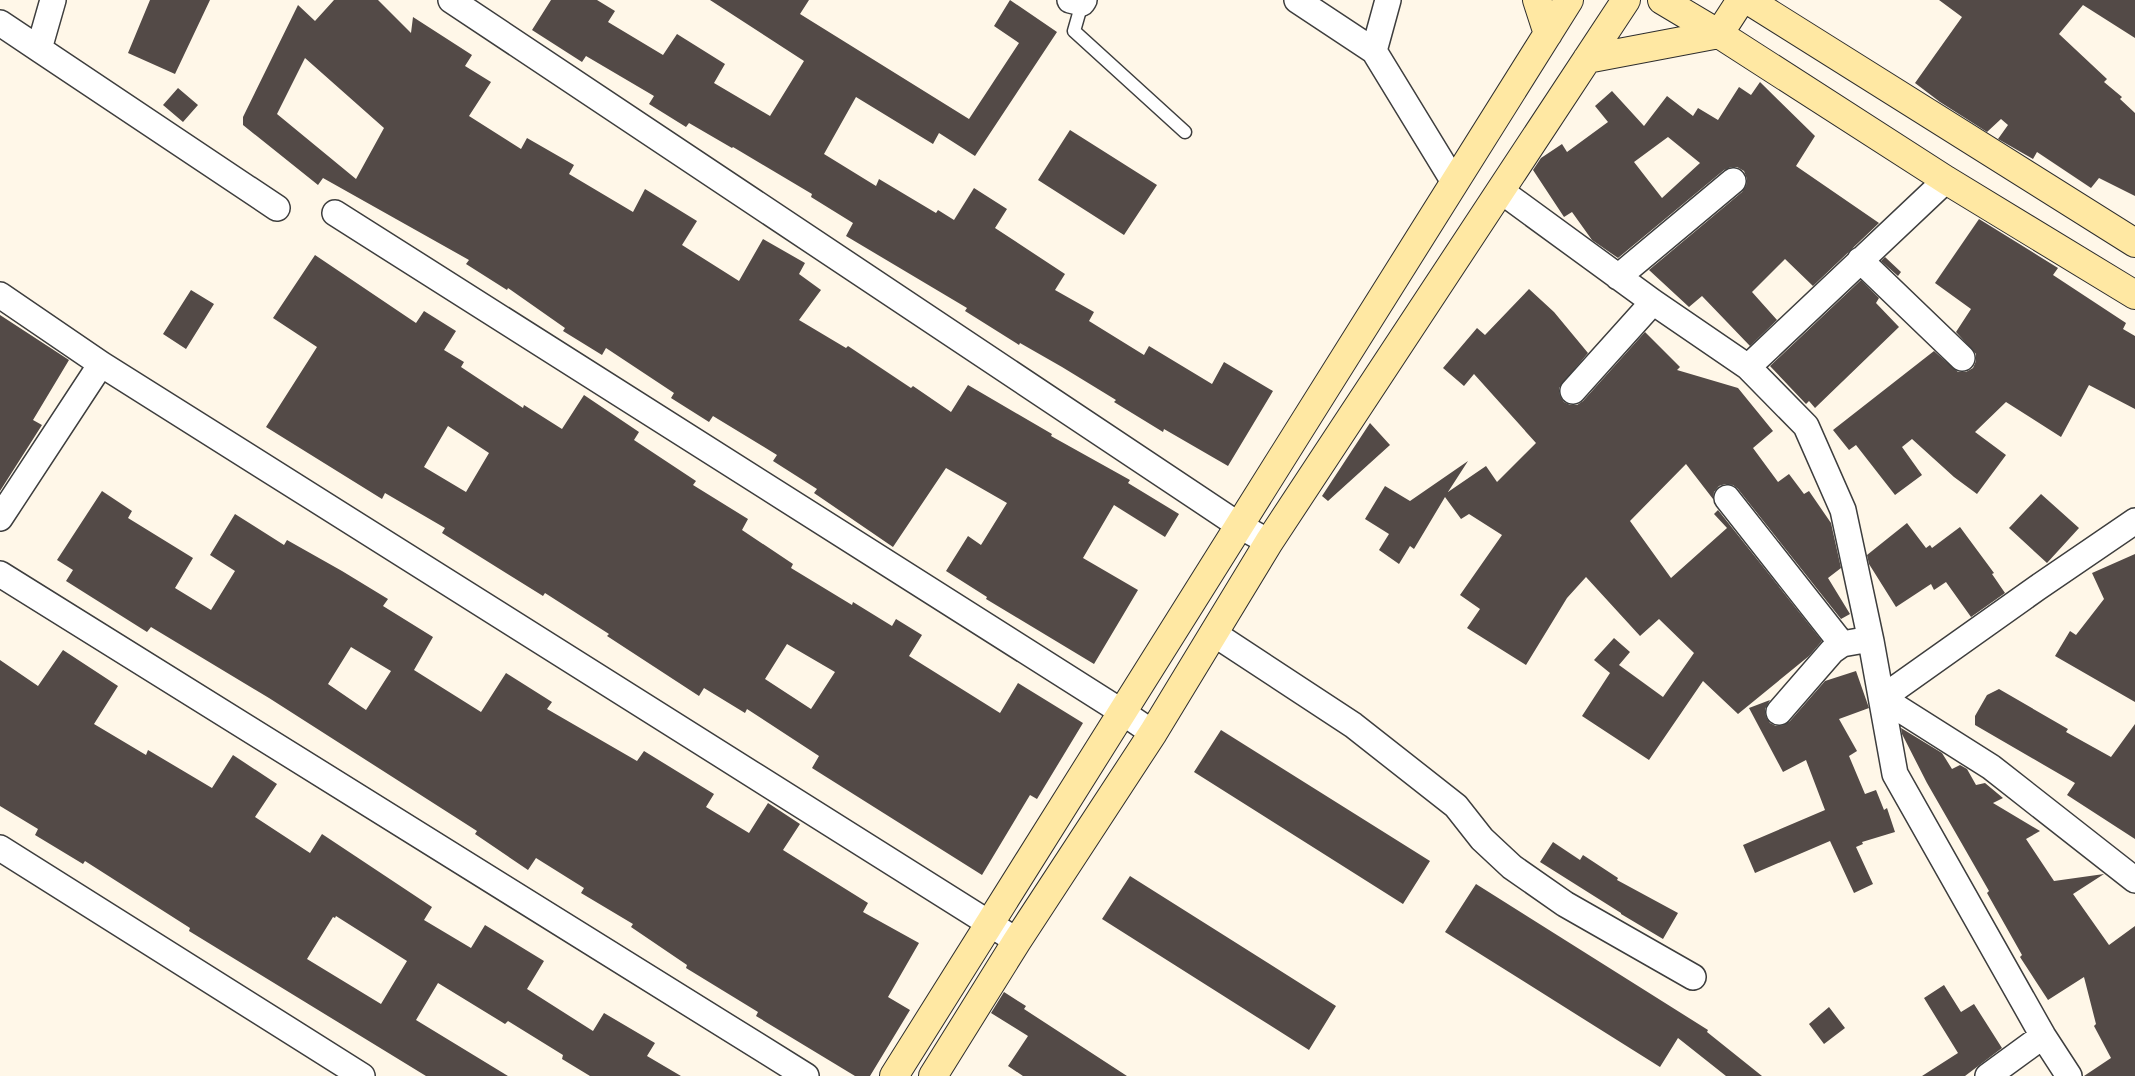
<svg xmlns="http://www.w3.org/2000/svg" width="2135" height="1076" font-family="Bitter,serif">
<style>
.building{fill:#534a47;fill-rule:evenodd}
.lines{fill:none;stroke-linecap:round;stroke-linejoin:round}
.lane-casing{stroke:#3e3e3e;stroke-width:15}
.street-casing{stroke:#3e3e3e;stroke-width:28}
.secondary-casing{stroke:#2d2d2d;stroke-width:30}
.lane{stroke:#fff;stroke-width:12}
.street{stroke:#fff;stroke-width:25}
.secondary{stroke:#ffe8a3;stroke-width:28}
</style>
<rect width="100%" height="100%" fill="#fff7e8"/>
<path class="building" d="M 150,0 L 210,0 L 175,74 L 128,53 Z
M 334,0 L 378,0 L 411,33 L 413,17 L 472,55 L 465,66 L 491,82 L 469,116 L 521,149 L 527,138 L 574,165 L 569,174 L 633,212 L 645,189 L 697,221 L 682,245 L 739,281 L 763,239 L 805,263 L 799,274 L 821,290 L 799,320 L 846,348 L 848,346 L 911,388 L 913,386 L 951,412 L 968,385 L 1052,434 L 1051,436 L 1130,480 L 1128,483 L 1179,514 L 1165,537 L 1114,505 L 1083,558 L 1138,590 L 1094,664 L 986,599 L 987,597 L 946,571 L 968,536 L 981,545 L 1007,503 L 946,468 L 893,547 L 814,493 L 817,489 L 773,461 L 777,455 L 713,416 L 709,422 L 671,398 L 674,393 L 606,348 L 602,355 L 563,331 L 565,328 L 508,288 L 507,290 L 466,264 L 469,260 L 323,178 L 318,185 L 243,125 L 243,117 L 298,5 L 315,21 ZM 305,58 L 384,128 L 356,179 L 277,114 Z
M 551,0 L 597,0 L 615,11 L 608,22 L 663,55 L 677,34 L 725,64 L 714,83 L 770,116 L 804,61 L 710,0 L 809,0 L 800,14 L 969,119 L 1019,43 L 994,26 L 1010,0 L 1057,32 L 975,156 L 939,133 L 933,144 L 856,97 L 824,154 L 876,186 L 879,179 L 936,213 L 938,210 L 954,220 L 974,188 L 1007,209 L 995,228 L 1065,274 L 1055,290 L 1094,312 L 1089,321 L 1144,355 L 1149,346 L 1212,384 L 1224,362 L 1273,391 L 1228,466 L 1164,429 L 1163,432 L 1114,402 L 1116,400 L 1062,367 L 1020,343 L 1019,345 L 965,311 L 967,308 L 846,236 L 853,223 L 811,197 L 812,194 L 733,147 L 732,148 L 689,123 L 686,127 L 649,104 L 654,96 L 586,56 L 582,62 L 532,30 Z
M 1939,0 L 2135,0 L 2135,38 L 2083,5 L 2059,34 L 2107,79 L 2104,82 L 2122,97 L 2120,99 L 2135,113 L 2135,196 L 2099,178 L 2091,188 L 2037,152 L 2033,159 L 1998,139 L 2008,125 L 2001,119 L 1987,132 L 1940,102 L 1915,83 L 1962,17 Z
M 1760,82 L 1815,136 L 1796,166 L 1879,223 L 1813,286 L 1785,259 L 1752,292 L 1777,320 L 1750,346 L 1702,296 L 1689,307 L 1649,270 L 1742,192 L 1746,186 L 1747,179 L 1744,171 L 1737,167 L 1731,167 L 1724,170 L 1618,258 L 1592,240 L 1572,212 L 1564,217 L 1533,170 L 1541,158 L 1562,144 L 1567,152 L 1608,122 L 1595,106 L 1612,91 L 1644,126 L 1667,96 L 1693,116 L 1698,108 L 1718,120 L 1739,87 L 1751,95 ZM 1668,137 L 1700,163 L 1662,198 L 1634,162 Z
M 178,88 L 198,105 L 183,122 L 163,105 Z
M 1070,130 L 1157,185 L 1124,235 L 1038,180 Z
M 1979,219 L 2058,268 L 2053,275 L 2126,323 L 2123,329 L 2135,336 L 2135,409 L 2089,385 L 2061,437 L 2006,402 L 1975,432 L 2006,455 L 1977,494 L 1954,477 L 1912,439 L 1902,447 L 1922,475 L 1895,495 L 1856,445 L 1849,450 L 1833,430 L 1934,351 L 1958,372 L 1966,372 L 1973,368 L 1976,361 L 1976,354 L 1956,332 L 1971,309 L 1935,283 Z
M 315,255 L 416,323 L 424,311 L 456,331 L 444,350 L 464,362 L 461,367 L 523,408 L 524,405 L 562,429 L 584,395 L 639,432 L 634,440 L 696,481 L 693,485 L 748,519 L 742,530 L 793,564 L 791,568 L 852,605 L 853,602 L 892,626 L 896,619 L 922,635 L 909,656 L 1000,713 L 1018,683 L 1083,723 L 1037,799 L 1030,795 L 982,875 L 812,768 L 819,756 L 747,709 L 745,713 L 704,688 L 699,696 L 607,636 L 609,634 L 545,593 L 543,596 L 442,533 L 445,528 L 385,493 L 382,499 L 266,427 L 317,347 L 273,318 ZM 448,426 L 489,453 L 466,492 L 424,467 ZM 787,644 L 835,672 L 811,709 L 765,679 Z
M 1885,257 L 1901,272 L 1898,276 L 1881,261 Z
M 1861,280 L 1879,298 L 1876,303 L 1899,327 L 1815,408 L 1809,401 L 1806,404 L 1770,366 Z
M 1529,289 L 1554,312 L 1588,353 L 1559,388 L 1560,396 L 1564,402 L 1570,405 L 1577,405 L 1583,401 L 1645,332 L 1680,367 L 1677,370 L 1738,388 L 1773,431 L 1753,448 L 1778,482 L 1789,474 L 1804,494 L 1809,491 L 1831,523 L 1841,568 L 1828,578 L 1850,614 L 1841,619 L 1738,489 L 1733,485 L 1725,484 L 1719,486 L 1714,492 L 1713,499 L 1686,464 L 1630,521 L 1671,578 L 1727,528 L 1714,514 L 1718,510 L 1822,641 L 1809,656 L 1738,714 L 1703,681 L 1649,760 L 1582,716 L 1610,673 L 1594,660 L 1614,638 L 1630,652 L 1619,665 L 1663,697 L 1694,653 L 1659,619 L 1640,636 L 1586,577 L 1567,598 L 1526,665 L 1467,628 L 1480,609 L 1460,595 L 1502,535 L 1469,514 L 1461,519 L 1445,497 L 1414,549 L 1410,546 L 1399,564 L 1379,550 L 1389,534 L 1365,519 L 1385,486 L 1410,501 L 1468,461 L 1448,492 L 1486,466 L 1497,482 L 1536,443 L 1474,374 L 1464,386 L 1443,368 L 1477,328 L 1485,335 Z
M 191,290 L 214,304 L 186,349 L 163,334 Z
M 0,315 L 69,360 L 33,420 L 42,425 L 0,491 Z
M 1370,423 L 1390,445 L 1328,501 L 1322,496 Z
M 102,491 L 132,511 L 128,518 L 193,558 L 175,588 L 211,610 L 235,571 L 210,555 L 235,514 L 284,545 L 287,540 L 342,571 L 388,599 L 383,606 L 433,637 L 414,670 L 481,712 L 506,673 L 552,702 L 547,709 L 637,761 L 644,751 L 714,794 L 706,807 L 749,833 L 768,803 L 800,824 L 783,850 L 868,903 L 863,912 L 919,943 L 888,997 L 910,1010 L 870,1076 L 855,1076 L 756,1016 L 758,1012 L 686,968 L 687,965 L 631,927 L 633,924 L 581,893 L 584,888 L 536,858 L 528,870 L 475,834 L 477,831 L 269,698 L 151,627 L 147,632 L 66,581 L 73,570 L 57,560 ZM 351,647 L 391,671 L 366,710 L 328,684 Z
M 2041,494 L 2079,528 L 2047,563 L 2009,528 Z
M 1907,523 L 1926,548 L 1930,545 L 1932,548 L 1960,527 L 1994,573 L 1992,574 L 2005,593 L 1971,617 L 1946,582 L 1934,590 L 1931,584 L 1896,607 L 1869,564 L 1867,555 Z
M 2135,554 L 2135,702 L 2055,656 L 2070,631 L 2076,635 L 2104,599 L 2092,573 Z
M 63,650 L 118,686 L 94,724 L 146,755 L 148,750 L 212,788 L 233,755 L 277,784 L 255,817 L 310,853 L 322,834 L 432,907 L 424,920 L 471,948 L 485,925 L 544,961 L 527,989 L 593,1031 L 604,1013 L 655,1043 L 647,1056 L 681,1076 L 590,1076 L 562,1059 L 563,1055 L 508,1021 L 505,1024 L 438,983 L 416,1020 L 508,1076 L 426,1076 L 189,931 L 190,928 L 85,861 L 83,864 L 35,835 L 38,829 L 0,806 L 0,660 L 38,686 ZM 336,916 L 407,961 L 381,1004 L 307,959 L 333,917 L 335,918 Z
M 1856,671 L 1869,708 L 1839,719 L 1857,751 L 1849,756 L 1865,794 L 1876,790 L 1884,810 L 1887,808 L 1895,832 L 1862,842 L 1863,844 L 1856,847 L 1873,884 L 1854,893 L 1830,841 L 1755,873 L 1743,845 L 1825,810 L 1806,760 L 1783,772 L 1749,708 L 1770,700 L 1765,709 L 1766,717 L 1770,723 L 1776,726 L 1784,725 L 1790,721 L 1825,681 Z
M 1999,689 L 2068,729 L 2066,732 L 2111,757 L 2135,724 L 2135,839 L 2067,795 L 2075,783 L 1975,725 L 1975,716 L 1987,695 Z
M 1901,728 L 1942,753 L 1952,769 L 1960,765 L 1967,769 L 1976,785 L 1985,783 L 2003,798 L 1993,803 L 2040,831 L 2026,839 L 2054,881 L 2104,874 L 2073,894 L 2109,945 L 2135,926 L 2135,1076 L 2084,1076 L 2111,1058 L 2094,1026 L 2096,1024 L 2084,977 L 2048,1000 L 2020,957 L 2022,955 L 1987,893 L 1989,891 L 1927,783 L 1902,734 Z
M 1221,730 L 1430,861 L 1403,904 L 1194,772 Z
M 1553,842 L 1580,860 L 1583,855 L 1618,878 L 1617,880 L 1678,913 L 1663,939 L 1621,914 L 1621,913 L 1540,862 Z
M 1130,876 L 1336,1006 L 1309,1050 L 1102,919 Z
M 1476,884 L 1708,1030 L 1707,1032 L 1762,1076 L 1726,1076 L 1678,1038 L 1660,1067 L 1445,932 Z
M 1944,985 L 1961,1012 L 1974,1004 L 2002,1048 L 1965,1076 L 1922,1076 L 1958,1053 L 1924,998 Z
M 1004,992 L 1026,1006 L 1024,1009 L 1127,1076 L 1023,1076 L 1008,1066 L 1028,1036 L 991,1013 Z
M 1829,1007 L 1845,1028 L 1824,1044 L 1809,1024 Z"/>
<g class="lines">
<defs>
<path id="lane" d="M 1082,3 L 1074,31 L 1185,132"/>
<path id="street" d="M 451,0 L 1240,526 L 1269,542
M 1070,0 L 1082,3 L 1084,0
M 1297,0 L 1374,51 L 1454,182
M 0,23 L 39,49 L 53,0
M 39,49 L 277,208
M 1374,51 L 1388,0
M 1501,191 L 1653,302 L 1748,367 L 1806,426 L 1843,510 L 1871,641 L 1895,774 L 2043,1036 L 2069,1076
M 335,213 L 1122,712 L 1153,733
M 1860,260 L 1962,358
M 1618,277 L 1733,181
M 0,295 L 101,364 L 1017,941
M 1748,367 L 1946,180
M 1573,391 L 1653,302
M 1727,498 L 1842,644
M 0,518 L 101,364
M 2135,521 L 2037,588 L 1882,698 L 1991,767 L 2135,880
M 0,574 L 806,1076
M 1213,633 L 1353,725 L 1456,806 L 1482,839 L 1512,867 L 1565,904 L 1693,977
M 1779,712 L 1832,651 L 1842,644 L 1859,641
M 0,848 L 362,1076
M 1988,1076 L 2043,1036"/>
<path id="secondary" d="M 1537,0 L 1548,34
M 1662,0 L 1719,34 L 1946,180 L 2135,295
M 1748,0 L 2135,243
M 1587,59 L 1719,34 L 1741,0
M 894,1076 L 1569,0
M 933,1076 L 1017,941 L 1153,733 L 1269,542 L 1626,0"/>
</defs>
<use href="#lane" class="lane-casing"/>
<use href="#street" class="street-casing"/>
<use href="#secondary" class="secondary-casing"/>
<use href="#lane" class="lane"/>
<use href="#street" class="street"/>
<use href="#secondary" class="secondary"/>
</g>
</svg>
